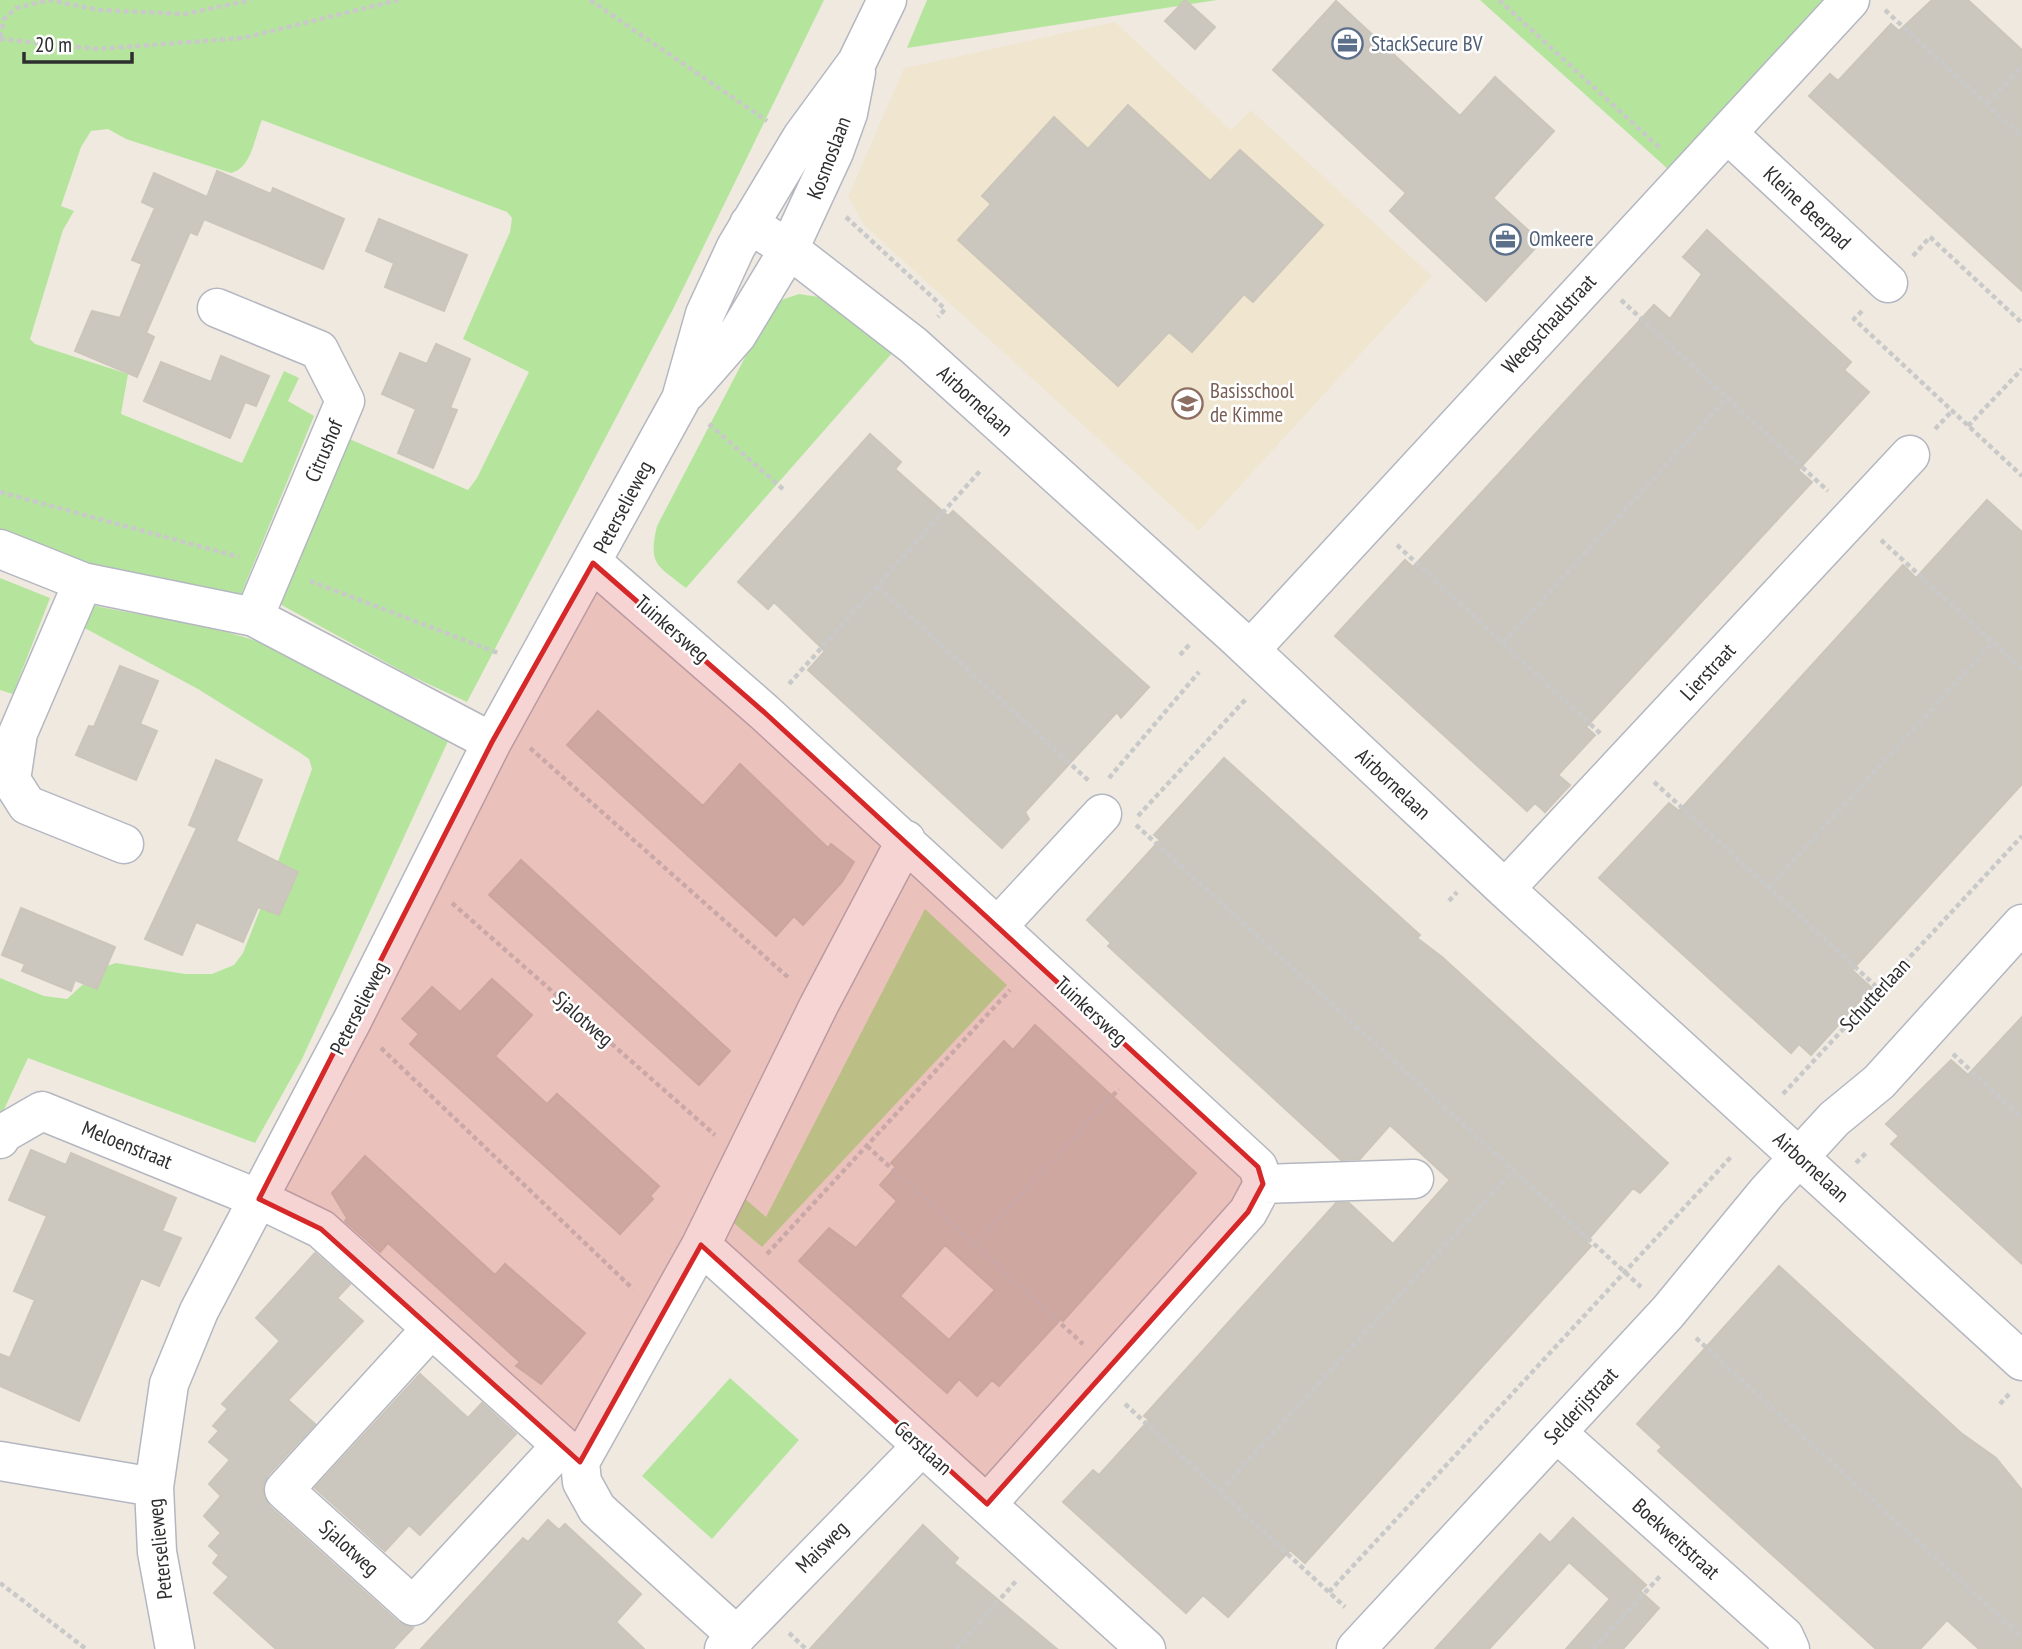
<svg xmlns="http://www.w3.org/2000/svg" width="2022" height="1649" font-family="'PT Sans Narrow',sans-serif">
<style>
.education{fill:#f0e6d0}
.green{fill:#b5e59d}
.building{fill:#cbc7bf;stroke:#cbc5ba;stroke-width:2;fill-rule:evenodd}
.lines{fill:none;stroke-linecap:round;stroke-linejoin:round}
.minor-casing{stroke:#b4b7c1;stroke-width:41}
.path{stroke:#c9c9c9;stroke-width:4.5;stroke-dasharray:5 3.5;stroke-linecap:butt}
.minor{stroke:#fff;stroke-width:38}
.marked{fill:#d62828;fill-opacity:0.2;stroke:#d62828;stroke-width:5;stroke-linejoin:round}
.labels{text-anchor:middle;stroke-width:5;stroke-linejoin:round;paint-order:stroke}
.service-label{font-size:21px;fill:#4e5e75;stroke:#fff;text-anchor:start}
.street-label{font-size:21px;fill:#2e2e2e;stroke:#fff}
.education-label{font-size:21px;fill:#785e54;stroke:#fff;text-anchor:start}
</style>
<rect width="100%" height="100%" fill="#efe9e0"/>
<path class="education" d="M 1115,22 L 1231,130 L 1251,110 L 1432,276 L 1199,531 L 864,225 L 848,197 L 904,68 Z"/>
<path class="green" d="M 0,0 L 824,0 L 673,309 L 467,702 L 409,675 L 278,603 L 347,438 L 468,490 L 477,478 L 529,372 L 463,339 L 510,232 L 512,218 L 507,212 L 262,120 C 254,138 252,168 231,173 L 126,139 L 108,129 L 91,131 L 81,147 L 61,206 L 74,211 L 63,230 L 30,339 L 35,344 L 128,374 L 121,414 L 242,463 L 284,371 L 299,378 L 288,401 L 314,416 L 240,597 L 49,556 L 0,535 Z
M 927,0 L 1217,0 L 907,48 Z
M 1480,0 L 1829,0 L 1669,170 Z
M 799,294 L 825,298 L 893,352 L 686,588 C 657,565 648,565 657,526 L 765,319 L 781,300 Z
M 0,578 L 50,598 L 13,694 L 0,690 Z
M 87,604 C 144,617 203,622 259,642 C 325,665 387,706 449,739 L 302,1059 L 255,1143 L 28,1058 L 0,1118 L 0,978 L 44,996 L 67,999 L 101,968 L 116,963 L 185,974 L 212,974 L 234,965 L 243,953 L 263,902 L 312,769 L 309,759 L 299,752 L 198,689 L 79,625 Z
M 925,909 L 1007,985 L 762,1247 L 729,1219 L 743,1197 L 766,1217 Z
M 730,1378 L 799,1440 L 712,1539 L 642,1476 Z"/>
<path class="building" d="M 1185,0 L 1215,27 L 1195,49 L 1165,21 Z
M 1932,0 L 1968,0 L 2022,50 L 2022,291 L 1809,96 L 1830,74 L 1838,81 L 1891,24 L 1899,31 Z
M 1336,1 L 1460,116 L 1495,77 L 1554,131 L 1493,198 L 1541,242 L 1486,301 L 1390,211 L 1406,193 L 1273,70 Z
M 1128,105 L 1210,181 L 1240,150 L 1323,225 L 1253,302 L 1244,294 L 1192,352 L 1169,332 L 1118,386 L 958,240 L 991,204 L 982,196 L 1054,117 L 1088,149 Z
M 217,171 L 271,194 L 273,188 L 344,219 L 323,269 L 204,219 L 197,235 L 190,232 L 146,333 L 154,337 L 137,377 L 75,351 L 92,311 L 120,318 L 142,264 L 132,260 L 155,208 L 142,202 L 154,173 L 207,197 Z
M 379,219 L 467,255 L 444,311 L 385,287 L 394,263 L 366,251 Z
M 1707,230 L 1851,362 L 1844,370 L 1869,392 L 1798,470 L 1812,482 L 1586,727 L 1595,735 L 1558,775 L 1570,785 L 1545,812 L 1535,803 L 1527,811 L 1335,636 L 1405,560 L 1413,567 L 1654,305 L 1670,319 L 1702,274 L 1683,257 Z
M 436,344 L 470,359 L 450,408 L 457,410 L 433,468 L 398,453 L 416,409 L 382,394 L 400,353 L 427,364 Z
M 221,356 L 269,376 L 256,406 L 245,402 L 230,438 L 144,401 L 161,362 L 211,382 Z
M 870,434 L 901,462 L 895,469 L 948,516 L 953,511 L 1149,687 L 1121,718 L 1117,712 L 1025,812 L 1029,819 L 1002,848 L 808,670 L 825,651 L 774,602 L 768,609 L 738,582 Z
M 1987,500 L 2022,532 L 2022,784 L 1852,970 L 1872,988 L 1811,1055 L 1799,1044 L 1791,1053 L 1599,878 L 1669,803 L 1679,811 L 1903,565 L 1916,578 Z
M 120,666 L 158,681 L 140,724 L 157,731 L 136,780 L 76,755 L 89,726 L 94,727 Z
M 598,711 L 703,806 L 740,764 L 828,848 L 831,844 L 854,862 L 842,882 L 803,925 L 794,916 L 776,936 L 567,745 Z
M 1224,758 L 1420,935 L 1417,938 L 1442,957 L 1668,1163 L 1640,1193 L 1633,1188 L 1586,1242 L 1591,1246 L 1305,1563 L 1290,1550 L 1228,1617 L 1203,1595 L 1186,1613 L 1063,1502 L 1093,1470 L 1099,1475 L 1149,1420 L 1144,1416 L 1336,1203 L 1349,1203 L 1393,1244 L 1450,1180 L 1390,1125 L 1360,1159 L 1341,1160 L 1108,946 L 1111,943 L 1087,920 L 1160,840 L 1154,835 Z
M 216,760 L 262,780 L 236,841 L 298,872 L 279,915 L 258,907 L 243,942 L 196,922 L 182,955 L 145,939 L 197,828 L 189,825 Z
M 521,860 L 730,1051 L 699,1085 L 489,895 Z
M 21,908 L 115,947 L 97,989 L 75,980 L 71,991 L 22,971 L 25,964 L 2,955 Z
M 492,979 L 532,1015 L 495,1056 L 547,1104 L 557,1094 L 659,1186 L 650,1196 L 653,1199 L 620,1234 L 410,1044 L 419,1034 L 402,1019 L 432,987 L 460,1012 Z
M 2022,1017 L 2022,1264 L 1891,1144 L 1899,1136 L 1886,1124 L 1951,1060 L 1968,1075 Z
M 1035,1025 L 1196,1173 L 1063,1321 L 1061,1319 L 999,1386 L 992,1380 L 977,1396 L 959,1379 L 947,1393 L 799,1261 L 829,1228 L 856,1248 L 897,1201 L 880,1185 L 896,1167 L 891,1163 L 1004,1041 L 1013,1050 ZM 945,1245 L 995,1290 L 949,1340 L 900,1296 Z
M 31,1150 L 66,1165 L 71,1153 L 176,1198 L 162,1231 L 181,1238 L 159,1286 L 141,1278 L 79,1421 L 0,1386 L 0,1354 L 10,1358 L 35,1300 L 14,1291 L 47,1216 L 9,1200 Z
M 365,1156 L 495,1275 L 505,1264 L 585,1333 L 541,1384 L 516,1366 L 520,1362 L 388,1243 L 380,1252 L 345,1221 L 347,1218 L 332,1193 Z
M 315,1253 L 350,1284 L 337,1298 L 363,1321 L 288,1400 L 315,1424 L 268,1475 L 263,1485 L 263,1496 L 269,1506 L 398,1622 L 413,1628 L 393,1649 L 276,1649 L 214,1593 L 229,1577 L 213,1563 L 219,1555 L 209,1546 L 221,1533 L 204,1516 L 221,1496 L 209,1484 L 230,1460 L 209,1442 L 219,1431 L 213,1426 L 228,1409 L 222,1404 L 280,1341 L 256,1318 Z
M 1779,1266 L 1961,1433 L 1996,1458 L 2022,1490 L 2022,1649 L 1979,1649 L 1947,1620 L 1920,1649 L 1876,1649 L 1658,1451 L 1662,1447 L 1637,1424 Z
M 420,1374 L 468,1418 L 482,1403 L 516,1434 L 420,1535 L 409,1525 L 385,1551 L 315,1488 Z
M 1573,1518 L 1646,1585 L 1640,1591 L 1659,1608 L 1623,1649 L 1566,1649 L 1610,1599 L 1569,1562 L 1489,1649 L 1435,1649 L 1540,1534 L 1550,1543 Z
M 548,1520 L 559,1530 L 565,1524 L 641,1594 L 616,1622 L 644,1649 L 421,1649 L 523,1538 L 528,1542 Z
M 923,1525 L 958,1558 L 954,1563 L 1057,1649 L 810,1649 Z"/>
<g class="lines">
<defs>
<path id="minor" d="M 1727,133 L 1888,283
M 749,224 L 789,249 L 913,345 L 1235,636 L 1505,889 L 2022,1361
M 217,308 L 319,350 L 345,401 L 254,617
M 687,392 L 737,335 L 789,249 L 834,152 L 848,113 L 856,72
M 0,549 L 83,582 L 254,617 L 492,742
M 593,563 L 764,712 L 1258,1167 L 1263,1184 L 1248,1212 L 987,1504
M 83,582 L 18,733 L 11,780 L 27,805 L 124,844
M 1250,650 L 1850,0
M 1505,889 L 1910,455
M 999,925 L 1102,814
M 0,1139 L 2,1134 L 42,1111 L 259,1199 L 321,1229 L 580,1462
M 1263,1184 L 1414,1179
M 701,1245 L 1146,1649
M 431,1329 L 284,1490 L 413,1606 L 561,1446
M 1557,1433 L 1784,1636 L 1790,1649
M 0,1461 L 154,1487
M 737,1636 L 597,1509 L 582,1482 L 580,1462 L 701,1245 L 819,1005 L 906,840
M 175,1649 L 157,1552 L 154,1487 L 169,1384 L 199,1311 L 352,1021 L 492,742 L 681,399 L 705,314 L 736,247 L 802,137 L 857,62 L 887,0
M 724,1649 L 921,1447
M 1356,1649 L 1668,1312 L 1767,1192 L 1834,1119 L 1879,1082 L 2022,924"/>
</defs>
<use href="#minor" class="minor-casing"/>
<path class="path" d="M 590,0 L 767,121
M 1499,0 L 1661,149
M 1885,10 L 2022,137
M 0,37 L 4,19 L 16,8 L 49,0 L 99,10 L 185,14 L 251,0
M 0,39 L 98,49 L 243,38 L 398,0
M 1987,104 L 2022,66
M 846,217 L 945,309 L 938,317
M 1913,256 L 1930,237 L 2022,323
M 1621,300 L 1828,491
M 1862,311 L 1854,319 L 2022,476
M 709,424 L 784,490
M 1968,426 L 2022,369
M 1935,429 L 1953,410
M 0,492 L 239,557
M 1881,540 L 2022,669
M 1397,545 L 1601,734
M 310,581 L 498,653
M 878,587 L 1089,781
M 1503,643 L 1727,398
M 1180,655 L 1189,645
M 789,684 L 980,471
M 530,748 L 790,979
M 1109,778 L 1199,672
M 1654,782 L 1880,990
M 1138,816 L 1246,699
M 1136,825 L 1641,1287
M 1769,887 L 1993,642
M 1449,901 L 1457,892
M 452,903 L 715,1135
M 381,1048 L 633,1289
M 1953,1054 L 2022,1118
M 1783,1094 L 2022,836
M 867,1146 L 1083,1344
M 1856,1163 L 1868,1151
M 974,1245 L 1119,1089
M 767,1254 L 1010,990
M 1696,1338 L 2022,1637
M 1125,1404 L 1345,1607
M 2000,1404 L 2009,1394
M 1220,1491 L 1514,1170
M 0,1583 L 86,1649
M 1329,1592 L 1731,1157
M 789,1633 L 806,1649
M 956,1649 L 1017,1580
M 1593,1649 L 1661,1575"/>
<use href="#minor" class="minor"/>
</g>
<path class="marked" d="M 593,563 L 764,712 L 1258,1167 L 1263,1184 L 1248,1212 L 987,1504 L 701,1245 L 580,1462 L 321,1229 L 259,1199 L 492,742 Z"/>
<defs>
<symbol id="office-ring" viewBox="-11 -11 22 22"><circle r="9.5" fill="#fff" stroke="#5c6f8a" stroke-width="1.5"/><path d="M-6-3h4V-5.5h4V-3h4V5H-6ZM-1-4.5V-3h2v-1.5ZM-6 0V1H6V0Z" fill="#5c6f8a"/></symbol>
<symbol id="school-ring" viewBox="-11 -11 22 22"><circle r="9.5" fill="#fff" stroke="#8d6e63" stroke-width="1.5"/><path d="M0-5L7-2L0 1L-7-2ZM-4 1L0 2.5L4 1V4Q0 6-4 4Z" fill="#8d6e63"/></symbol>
</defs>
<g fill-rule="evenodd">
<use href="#office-ring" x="1330" y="26" width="35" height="35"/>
<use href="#office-ring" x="1488" y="222" width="35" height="35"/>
<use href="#school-ring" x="1170" y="386" width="35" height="35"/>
</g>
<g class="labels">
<g class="service-label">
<text x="1371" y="51">StackSecure BV</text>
<text x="1529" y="246">Omkeere</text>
</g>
<g class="street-label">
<text transform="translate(829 158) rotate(-69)" y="7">Kosmoslaan</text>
<text transform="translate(1807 208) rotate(43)" y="7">Kleine Beerpad</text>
<text transform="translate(1549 324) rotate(-47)" y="7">Weegschaalstraat</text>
<text transform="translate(975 401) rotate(42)" y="7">Airbornelaan</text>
<text transform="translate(324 451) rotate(-67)" y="7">Citrushof</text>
<text transform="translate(623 507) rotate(-62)" y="7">Peterselieweg</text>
<text transform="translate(672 629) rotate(41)" y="7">Tuinkersweg</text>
<text transform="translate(1708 672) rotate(-47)" y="7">Lierstraat</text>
<text transform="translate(1393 784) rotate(43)" y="7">Airbornelaan</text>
<text transform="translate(1875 995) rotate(-47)" y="7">Schutterlaan</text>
<text transform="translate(359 1008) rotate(-63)" y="7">Peterselieweg</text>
<text transform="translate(1091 1011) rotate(43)" y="7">Tuinkersweg</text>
<text transform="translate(583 1019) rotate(41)" y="7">Sjalotweg</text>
<text transform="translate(127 1145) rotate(22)" y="7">Meloenstraat</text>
<text transform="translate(1811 1167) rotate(42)" y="7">Airbornelaan</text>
<text transform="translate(1581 1406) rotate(-47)" y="7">Selderijstraat</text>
<text transform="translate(923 1448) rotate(42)" y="7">Gerstlaan</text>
<text transform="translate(1676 1539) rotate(42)" y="7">Boekweitstraat</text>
<text transform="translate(822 1547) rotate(-45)" y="7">Maisweg</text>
<text transform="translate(349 1548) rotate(42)" y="7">Sjalotweg</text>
<text transform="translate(160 1549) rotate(-96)" y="7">Peterselieweg</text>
</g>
<g class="education-label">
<text x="1210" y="398">Basisschool<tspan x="1210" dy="24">de Kimme</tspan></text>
</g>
</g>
<path d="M24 52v10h108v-10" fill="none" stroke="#2e2e2e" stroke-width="3.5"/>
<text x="35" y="52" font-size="21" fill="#2e2e2e" stroke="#ffffff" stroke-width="5" paint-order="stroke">20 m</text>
</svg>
